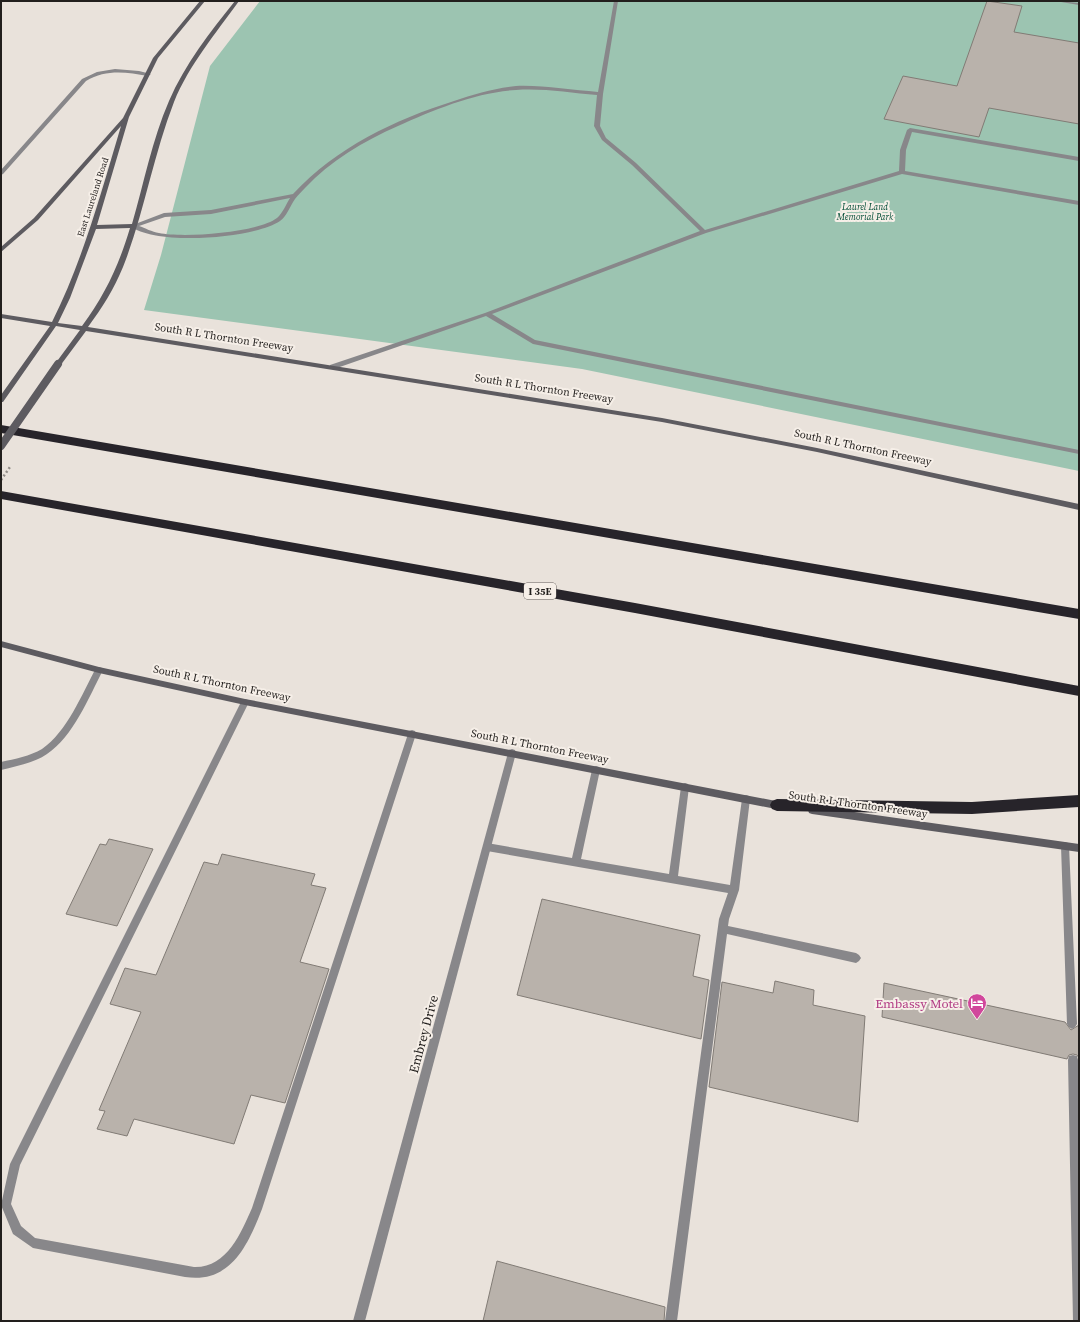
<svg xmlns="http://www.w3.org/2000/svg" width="1080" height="1322" font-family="'Source Serif 4',serif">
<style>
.green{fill:#9cc4b1}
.building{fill:#b9b2ab;stroke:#817b75}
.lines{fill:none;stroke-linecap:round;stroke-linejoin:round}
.lane{fill:#88878a;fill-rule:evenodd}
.street{fill:#88878a;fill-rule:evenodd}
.secondary{fill:#5d5b60;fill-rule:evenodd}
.highway{fill:#27242a;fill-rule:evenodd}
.path-bridge{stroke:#918c87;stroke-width:2.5;stroke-dasharray:2 2.5;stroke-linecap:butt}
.secondary-bridge{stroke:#5d5b60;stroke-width:8}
.labels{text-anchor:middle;stroke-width:4;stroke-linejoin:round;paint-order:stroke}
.far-street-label{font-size:9px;fill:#221f1d;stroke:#f6efe8}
.far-park-label{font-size:9px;font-style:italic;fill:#004c35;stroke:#f6efe8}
.shield{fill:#f6efe8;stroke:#625d5a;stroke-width:1}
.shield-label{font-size:10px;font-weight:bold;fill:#221f1d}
.street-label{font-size:11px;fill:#221f1d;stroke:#f6efe8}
.near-hotel-label{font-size:13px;fill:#b23c85;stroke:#f6efe8;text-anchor:end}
.near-street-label{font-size:13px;fill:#221f1d;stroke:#f6efe8}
</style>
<rect width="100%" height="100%" fill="#e9e2db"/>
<path class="green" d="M 260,1 L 1079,1 L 1079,471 L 582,369 L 144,310 L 161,255 L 210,66 Z"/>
<path class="building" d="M 987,1 L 1022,6 L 1014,32 L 1079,43 L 1079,124 L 989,108 L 979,137 L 884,119 L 903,76 L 957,86 Z
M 109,839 L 153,849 L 117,926 L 66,914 L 100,844 L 106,845 Z
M 222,854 L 315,874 L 311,885 L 326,888 L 300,962 L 329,969 L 285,1103 L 251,1095 L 234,1144 L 134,1119 L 127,1136 L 97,1129 L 105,1111 L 99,1110 L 141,1012 L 110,1004 L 125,968 L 156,975 L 204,862 L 218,865 Z
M 542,899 L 700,935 L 693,976 L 709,980 L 701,1039 L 517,995 Z
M 775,981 L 814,990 L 813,1005 L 865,1016 L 858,1122 L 709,1087 L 722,982 L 773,993 Z
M 884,983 L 1065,1022 L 1071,1030 L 1079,1025 L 1079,1058 L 1077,1055 L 1073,1054 L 1069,1055 L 1067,1059 L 882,1017 Z
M 497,1261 L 665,1307 L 664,1321 L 483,1321 Z"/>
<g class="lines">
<path class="lane" d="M 614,1 L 618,1 L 603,94 L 600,126 L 606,138 L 636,163 L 705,230 L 899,171 L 900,150 L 907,130 L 910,128 L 1079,157 L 1079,161 L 912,132 L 906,150 L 905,171 L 1079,201 L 1079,205 L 902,174 L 706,233 L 492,314 L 535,340 L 1079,450 L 1079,454 L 533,344 L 486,316 L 334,369 L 330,369 L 330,365 L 485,313 L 700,231 L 632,165 L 602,140 L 594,126 L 597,95 C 570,93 543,88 516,90 C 477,92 433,110 398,126 C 364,141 330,161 305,188 C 302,191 298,195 295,199 C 290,206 287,216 280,221 C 253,239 156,246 130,226 L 164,213 L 211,210 L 293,194 C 337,147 394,120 454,101 C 474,94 495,88 516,86 C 543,85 571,90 598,92 ZM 290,198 C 286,204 283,213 277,218 C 257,233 183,238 159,233 C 152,232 145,228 139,226 L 165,217 L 211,214 Z
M 1059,1 L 1079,3 L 1079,5 L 1061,2 Z
M 115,69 L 139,71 L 151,74 L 148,76 C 126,72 106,69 86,81 L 3,174 L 1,175 L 1,170 L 82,79 L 97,72 Z
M 99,667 L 102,668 L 103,670 C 89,697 73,737 47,754 C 34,763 17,766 1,770 L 1,762 C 15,759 30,756 42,749 C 67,732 82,694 96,668 Z
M 245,699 L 248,700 L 249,702 L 20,1165 L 11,1204 L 21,1226 L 35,1238 L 194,1267 C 227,1268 241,1233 252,1208 L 408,734 L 409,731 L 412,730 L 415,731 L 416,734 L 262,1209 C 248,1245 231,1284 185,1277 L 33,1248 L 13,1234 L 1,1205 L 10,1164 L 242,700 Z
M 596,766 L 599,767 L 600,770 L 581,859 L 669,874 L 681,787 L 682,784 L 685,783 L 688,784 L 689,787 L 678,876 L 730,885 L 742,799 L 743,796 L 746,795 L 749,796 L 750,799 L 739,890 L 729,919 L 728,926 L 856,953 L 859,955 L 861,958 L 859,961 L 856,963 L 727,934 L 677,1321 L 665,1321 L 719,919 L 728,893 L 487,851 L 484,850 L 483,847 L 484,844 L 487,843 L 572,858 L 592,770 L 593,767 Z
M 1065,842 L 1068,843 L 1069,846 L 1077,1024 L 1075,1027 L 1072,1029 L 1069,1027 L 1067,1024 L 1061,846 L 1062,843 Z
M 1073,1055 L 1077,1056 L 1078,1060 L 1079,1321 L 1073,1321 L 1068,1060 L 1069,1056 Z"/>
<path class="street" d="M 512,749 L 515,750 L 516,753 L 365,1321 L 353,1321 L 508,753 L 509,750 Z"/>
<path class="secondary" d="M 200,1 L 205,1 L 158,58 L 129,117 L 97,225 L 132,224 C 144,183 152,140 169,101 C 185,64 210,32 235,1 L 239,1 C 216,33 189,65 174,102 C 153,156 144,214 123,267 C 114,289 102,308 88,327 L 662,418 L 817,448 L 1079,504 L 1079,510 L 817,452 L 662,422 L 86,331 L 60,366 L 58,366 L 55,364 L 80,330 L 56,326 L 3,402 L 1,402 L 1,395 L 50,326 L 1,318 L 1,314 L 52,322 C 83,260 101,193 121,126 L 38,220 L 1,252 L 1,247 L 34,218 L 123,118 L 153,58 ZM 130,228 C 119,265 105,295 82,326 L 58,323 L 70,298 L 96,229 Z
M 1,641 L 99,667 L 245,699 L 781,802 L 784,803 L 785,806 L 784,809 L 781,810 L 245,705 L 99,673 L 1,647 Z
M 812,806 L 1079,844 L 1079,852 L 812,814 L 809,813 L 808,810 L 809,807 Z"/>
<path class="highway" d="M 1,425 L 1079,609 L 1079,619 L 1,433 Z
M 1,491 L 635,603 L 1079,686 L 1079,696 L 635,613 L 1,499 Z
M 1079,795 L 1079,807 L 972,814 L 777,811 L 772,809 L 770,805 L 772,801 L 777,799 L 972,802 Z"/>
<path class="path-bridge" d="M 1,480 L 10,467"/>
<path class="secondary-bridge" d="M 1,446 L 58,364"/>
</g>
<defs>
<symbol id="hotel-pin" viewBox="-11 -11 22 30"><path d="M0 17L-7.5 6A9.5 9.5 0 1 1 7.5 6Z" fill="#d1479c" stroke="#f6efe8"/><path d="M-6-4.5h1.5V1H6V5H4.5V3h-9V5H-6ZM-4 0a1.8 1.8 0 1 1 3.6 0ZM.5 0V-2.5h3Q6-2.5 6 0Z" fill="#fff"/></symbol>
</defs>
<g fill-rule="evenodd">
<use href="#hotel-pin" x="966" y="992" width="22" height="30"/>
</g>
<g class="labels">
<g class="far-street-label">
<text transform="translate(93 197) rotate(-72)" y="3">East Laureland Road</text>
</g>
<g class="far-park-label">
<text x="865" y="210">Laurel Land<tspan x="865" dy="10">Memorial Park</tspan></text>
</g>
<rect class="shield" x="524" y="583" width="32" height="16" rx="3"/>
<g class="shield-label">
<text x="540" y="595">I 35E</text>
</g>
<g class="street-label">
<text transform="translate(224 337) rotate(9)" y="4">South R L Thornton Freeway</text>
<text transform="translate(544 388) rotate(9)" y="4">South R L Thornton Freeway</text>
<text transform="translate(863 447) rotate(12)" y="4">South R L Thornton Freeway</text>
<text transform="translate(222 683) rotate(12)" y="4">South R L Thornton Freeway</text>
<text transform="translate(540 746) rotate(11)" y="4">South R L Thornton Freeway</text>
<text transform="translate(858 804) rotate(8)" y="4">South R L Thornton Freeway</text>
</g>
<g class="near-hotel-label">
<text x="963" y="1008">Embassy Motel</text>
</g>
<g class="near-street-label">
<text transform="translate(423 1034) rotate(-75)" y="5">Embrey Drive</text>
</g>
</g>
<rect width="1080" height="1322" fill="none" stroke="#221f1d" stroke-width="4"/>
</svg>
